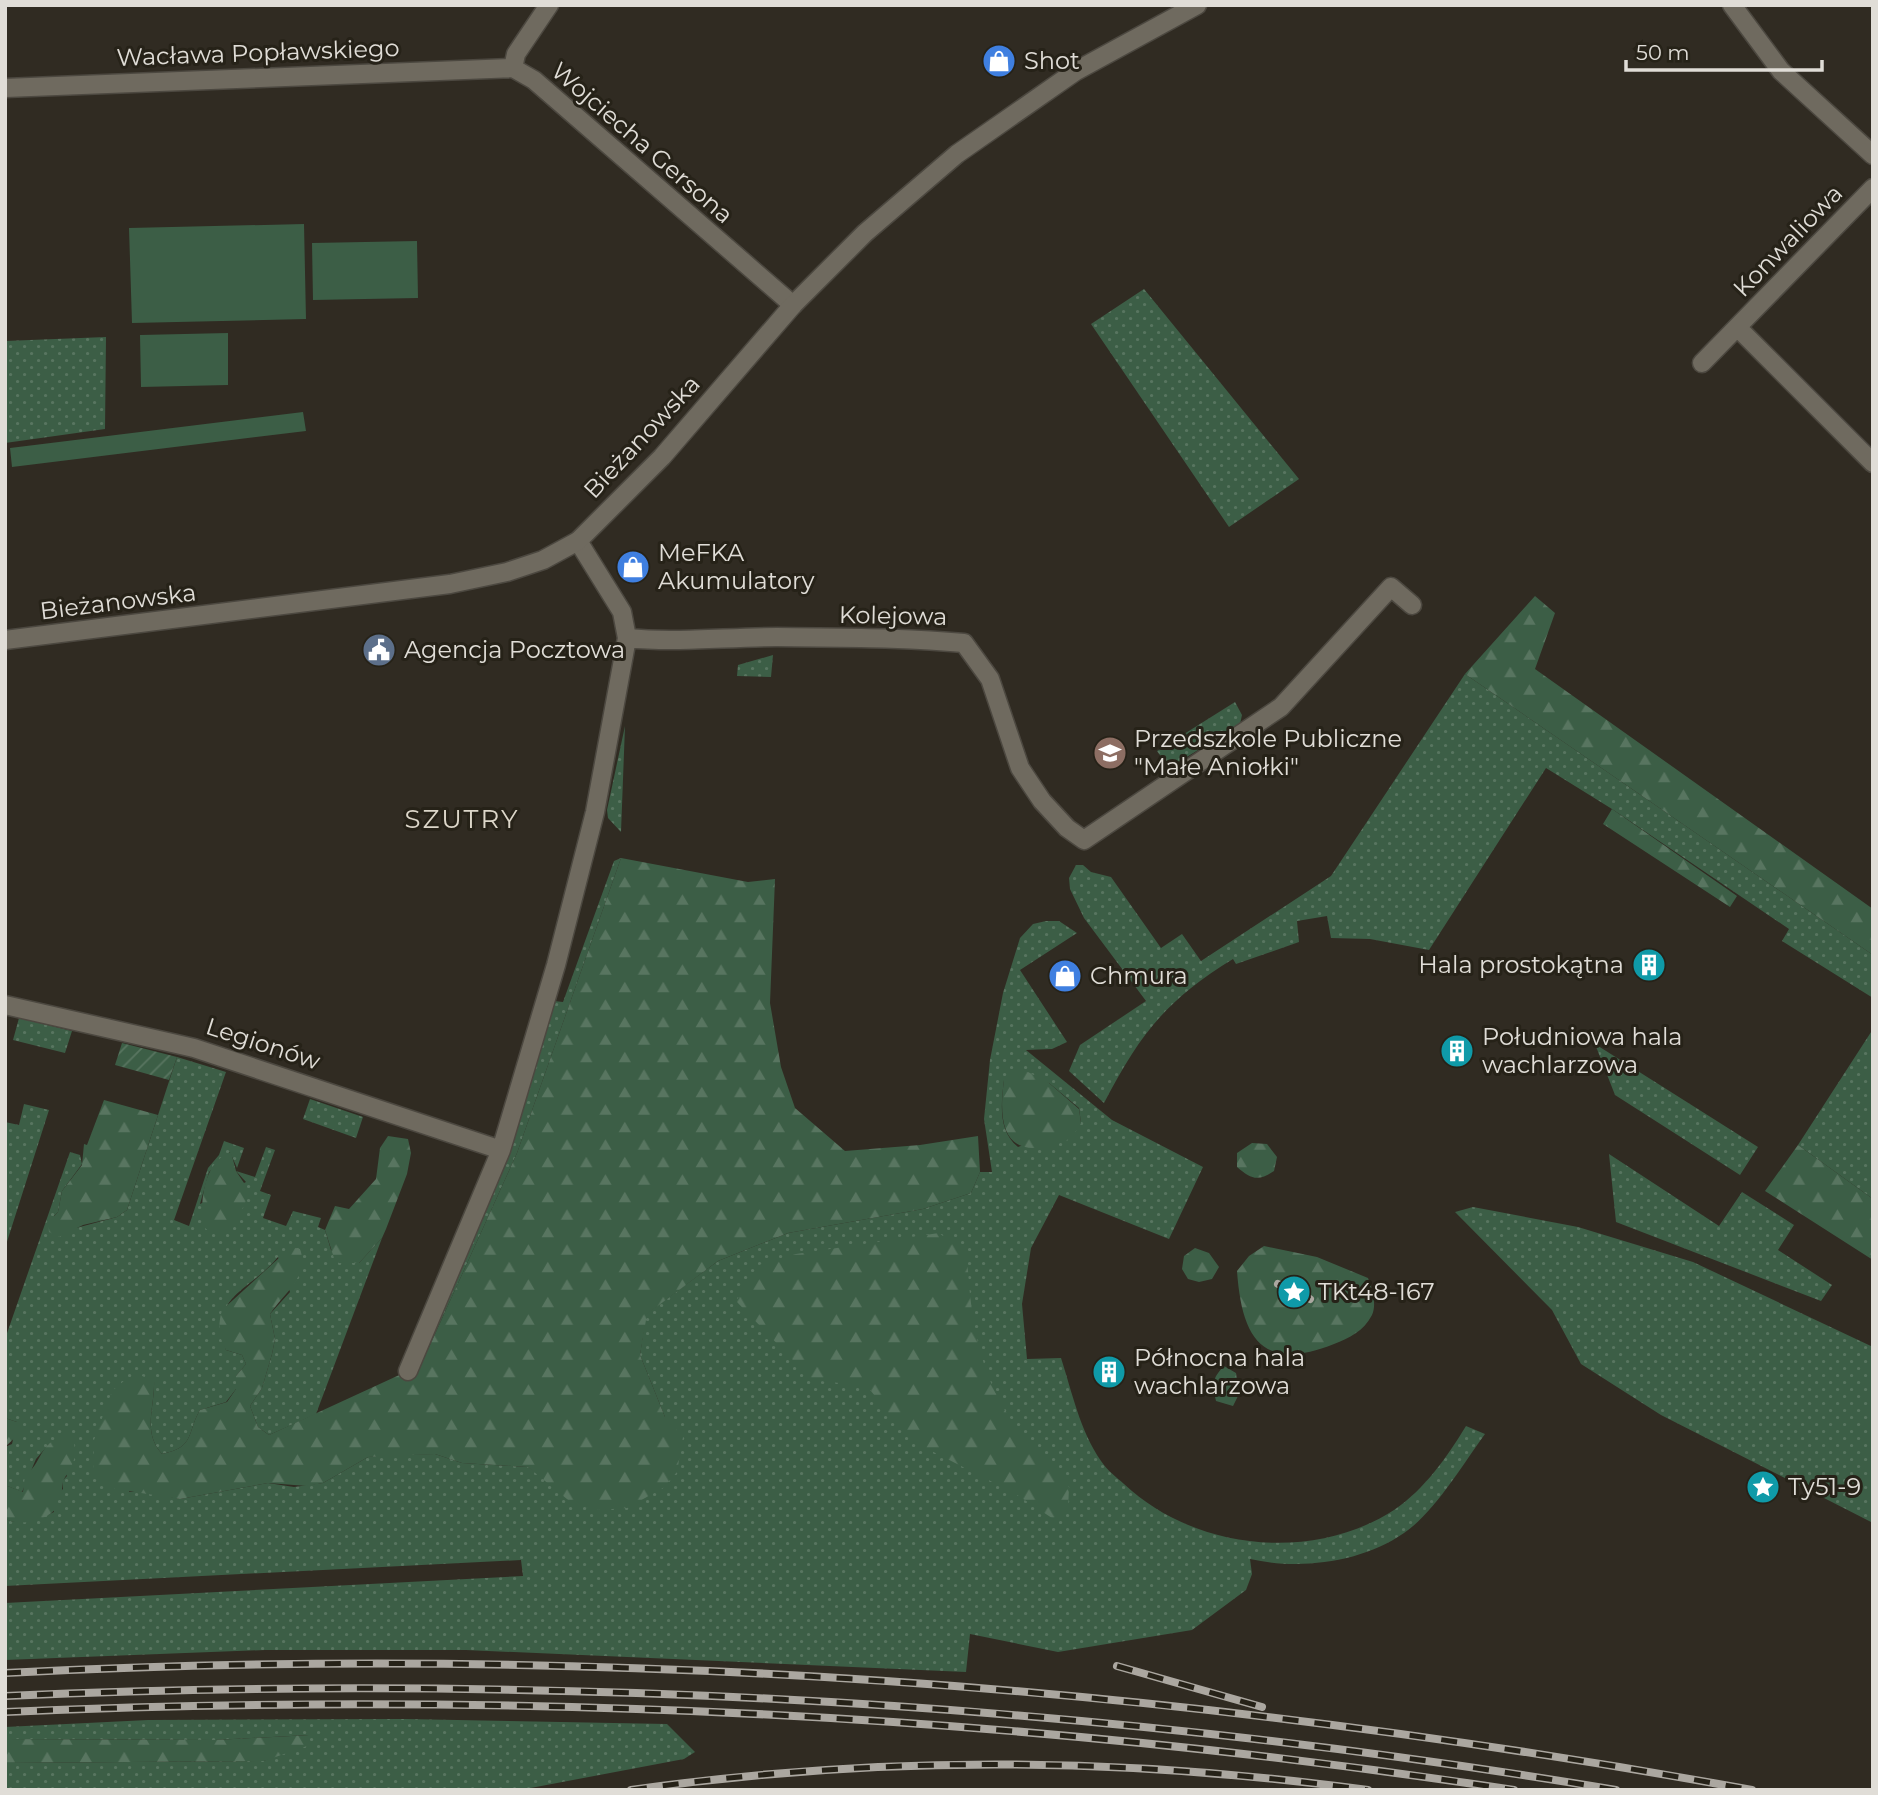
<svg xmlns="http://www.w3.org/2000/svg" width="1878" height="1795" font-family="Montserrat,sans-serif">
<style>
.grass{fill:url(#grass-dots);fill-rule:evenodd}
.forest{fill:url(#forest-firs)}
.garden{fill:url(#garden-furrows)}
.pitch{fill:#3c5e46}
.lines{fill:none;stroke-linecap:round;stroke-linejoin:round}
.street-casing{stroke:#4c4840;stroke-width:21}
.secondary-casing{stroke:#4c4840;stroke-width:21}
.street{stroke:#6f6a5f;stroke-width:18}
.secondary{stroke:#6f6a5f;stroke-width:18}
.rail-casing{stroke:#aba7a0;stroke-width:8}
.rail{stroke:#262218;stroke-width:5;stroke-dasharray:16;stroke-linecap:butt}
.labels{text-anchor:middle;stroke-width:6;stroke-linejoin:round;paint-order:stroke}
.street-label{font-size:24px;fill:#e0ddd7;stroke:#262218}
.poi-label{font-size:24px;fill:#e0ddd7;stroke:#262218;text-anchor:start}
.neighbourhood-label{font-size:26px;letter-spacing:2px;fill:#dcd6c9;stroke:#262218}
</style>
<defs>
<pattern id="grass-dots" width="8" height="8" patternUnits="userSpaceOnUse" patternTransform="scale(1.75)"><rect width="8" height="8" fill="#3c5e46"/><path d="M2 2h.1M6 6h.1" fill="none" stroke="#587560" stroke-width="1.8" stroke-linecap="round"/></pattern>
<pattern id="forest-firs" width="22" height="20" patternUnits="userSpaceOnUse" patternTransform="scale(1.75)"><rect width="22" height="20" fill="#3c5e46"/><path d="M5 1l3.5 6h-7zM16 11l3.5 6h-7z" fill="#587560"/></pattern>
<pattern id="garden-furrows" width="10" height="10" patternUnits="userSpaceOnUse" patternTransform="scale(1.75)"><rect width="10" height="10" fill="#3c5e46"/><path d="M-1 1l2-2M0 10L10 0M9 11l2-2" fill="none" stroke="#587560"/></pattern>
</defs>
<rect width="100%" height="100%" fill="#302b22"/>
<path class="grass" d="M 1144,289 L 1299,479 L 1229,527 L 1091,324 Z
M 106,337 L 105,429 L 5,443 L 5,341 Z
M 773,655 L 771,677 L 737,676 L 738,665 Z
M 1465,674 L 1873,955 L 1873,998 L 1782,941 L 1789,929 L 1612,809 L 1546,768 L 1429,950 L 1370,939 L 1331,938 L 1327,916 L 1297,921 L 1299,942 L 1236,964 L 1233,959 C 1166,1000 1140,1034 1104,1103 L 1069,1071 L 1080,1045 L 1146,1001 L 1084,918 L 1070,889 L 1069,878 L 1076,865 L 1083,865 L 1091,872 L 1111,877 L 1161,948 L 1182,934 L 1201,961 L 1331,876 Z
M 1235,702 L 1242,715 L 1240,724 L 1169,768 L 1157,751 Z
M 625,726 L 621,832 L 608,818 L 607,810 Z
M 621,858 L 517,1153 L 421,1365 L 408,1371 L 501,1150 L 545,1000 L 563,1002 L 614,861 Z
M 1046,921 L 1059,921 L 1077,933 L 1020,970 L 1067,1042 L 1052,1049 L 1026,1050 L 1112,1120 L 1203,1167 L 1169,1239 L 1059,1195 L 1031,1248 L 1022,1304 L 1027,1359 L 1061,1358 C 1072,1392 1080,1431 1101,1461 C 1107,1470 1116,1477 1124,1484 C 1194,1550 1312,1563 1394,1510 C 1425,1489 1447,1457 1466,1426 L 1485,1434 C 1463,1464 1434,1513 1404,1533 C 1361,1563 1299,1570 1250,1559 L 1252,1574 L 1246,1590 L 1192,1630 L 1058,1652 L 970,1634 L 966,1672 L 466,1650 L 265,1650 L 5,1660 L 5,1603 L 523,1576 L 521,1560 L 5,1586 L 5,1519 C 20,1526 40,1519 54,1512 L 54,1497 L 63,1489 L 62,1481 L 67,1476 L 49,1444 L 36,1459 L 22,1492 L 5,1485 L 5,1447 L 12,1444 L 17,1422 L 5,1418 L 5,1339 L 70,1152 L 80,1155 L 82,1164 L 62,1191 L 58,1212 L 54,1216 L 76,1228 L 117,1217 L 127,1210 L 177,1057 L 226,1072 L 174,1220 L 189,1226 L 208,1168 L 219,1155 L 224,1141 L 244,1148 L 237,1168 L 230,1152 L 209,1172 L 200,1204 L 246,1182 L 236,1171 L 255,1177 L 266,1147 L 275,1150 L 260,1191 L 271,1195 L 263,1218 L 286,1226 L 293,1211 L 321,1218 L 318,1227 L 325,1230 L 331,1250 L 359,1263 L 382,1238 L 316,1414 L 269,1435 L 258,1427 L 250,1406 L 262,1388 L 272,1354 L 275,1339 L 270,1314 L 290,1292 L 278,1257 C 250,1291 206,1298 226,1350 L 242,1355 L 246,1364 L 236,1376 L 236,1389 L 226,1402 L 200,1410 C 187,1431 196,1447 162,1454 C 142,1432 155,1407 154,1381 L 129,1492 L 148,1492 L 180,1499 L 268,1483 L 294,1487 L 323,1483 L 368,1457 L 386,1455 L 435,1454 L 462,1463 L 528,1467 L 542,1476 L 665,1417 L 640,1355 L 646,1314 L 718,1261 L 788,1233 L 923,1209 L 971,1193 L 980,1172 L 992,1172 L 984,1119 L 990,1060 L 1003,993 L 1020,938 L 1033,924 ZM 1004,1080 L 1049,1083 L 1079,1108 L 1081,1123 L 1018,1147 C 998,1131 1001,1104 1004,1080 Z
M 19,1018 L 72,1031 L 65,1053 L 13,1040 Z
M 1873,1029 L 1873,1199 L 1798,1145 Z
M 1595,1044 L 1758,1147 L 1740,1175 L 1615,1095 Z
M 310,1099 L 363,1117 L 356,1138 L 303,1119 Z
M 24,1104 L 49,1110 L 5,1248 L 5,1122 L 19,1125 Z
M 1609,1154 L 1719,1226 L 1742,1192 L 1794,1225 L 1778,1250 L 1832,1285 L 1821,1301 L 1616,1222 Z
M 1473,1207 L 1578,1227 L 1693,1262 L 1873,1347 L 1873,1523 L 1661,1415 L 1581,1364 L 1552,1310 L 1455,1212 Z
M 404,1719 L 667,1724 L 695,1752 L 684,1759 L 520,1790 L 5,1790 L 5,1763 L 264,1761 L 309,1735 L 215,1740 L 6,1739 L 5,1727 L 148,1720 Z"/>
<path class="forest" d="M 1535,596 L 1555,613 L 1535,669 L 1873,909 L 1873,955 L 1465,674 Z
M 1612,809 L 1737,896 L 1730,907 L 1603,824 Z
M 621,858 L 748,882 L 775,879 L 770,1003 L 781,1067 L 795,1108 L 845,1151 L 920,1145 L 978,1136 L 980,1172 L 971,1193 L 923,1209 L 788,1233 L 718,1261 L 647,1314 L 640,1355 L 665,1417 L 683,1437 L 677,1472 L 663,1488 L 627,1508 L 598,1510 L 573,1504 L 528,1467 L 462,1463 L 435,1454 L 368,1457 L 323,1483 L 307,1486 L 268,1483 L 180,1499 L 115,1489 L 100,1482 L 93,1473 L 94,1440 L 112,1391 L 125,1380 L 142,1376 L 154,1381 C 155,1407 142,1432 162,1454 C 196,1447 187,1431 200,1410 L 227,1402 L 236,1389 L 236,1376 L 246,1364 L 242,1355 L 226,1350 C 218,1336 218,1325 222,1310 L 291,1247 L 300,1249 C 310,1277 283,1294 270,1314 L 275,1339 L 272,1354 L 262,1388 L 250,1406 L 258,1427 L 269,1435 L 421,1365 L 517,1153 Z
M 1028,1072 L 1049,1083 L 1079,1109 L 1081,1123 L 1071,1139 C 1012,1163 996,1138 1004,1080 L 1014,1073 Z
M 104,1100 L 158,1115 L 127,1210 L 117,1217 L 83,1225 L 59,1237 L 49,1232 L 48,1223 L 58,1212 L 62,1191 L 82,1165 L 84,1144 L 87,1145 Z
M 388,1136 L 408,1139 L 411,1153 L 407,1174 L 386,1229 L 382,1238 L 359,1263 L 339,1263 L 334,1258 L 325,1230 L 335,1206 L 349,1209 L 376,1179 L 380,1148 Z
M 1252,1143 L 1267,1144 L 1277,1157 L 1274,1171 C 1258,1182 1251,1179 1237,1167 L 1237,1153 Z
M 1798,1145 L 1873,1199 L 1873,1260 L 1765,1191 Z
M 231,1152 L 236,1171 L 250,1192 L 234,1227 L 212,1234 L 205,1228 C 198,1205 204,1160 231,1152 Z
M 939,1233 L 967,1254 C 970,1313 977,1368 1010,1418 C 1026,1443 1050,1465 1069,1487 L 1068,1511 L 1058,1522 L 1014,1493 L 910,1440 L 867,1386 L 812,1380 L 736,1301 L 759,1265 L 796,1254 Z
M 1264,1246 L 1317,1257 L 1368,1278 C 1372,1289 1377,1304 1372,1315 C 1364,1331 1349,1338 1334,1344 C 1263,1372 1242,1340 1237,1271 L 1249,1256 Z
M 1195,1248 L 1209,1253 L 1219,1267 L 1212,1279 L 1199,1282 L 1188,1279 L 1182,1269 L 1184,1256 Z
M 1224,1366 L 1236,1373 L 1239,1394 L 1233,1406 L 1216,1401 C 1212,1385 1212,1378 1224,1366 Z
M 5,1418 L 17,1422 L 21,1432 L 5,1447 Z
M 63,1436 L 72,1438 C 79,1456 73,1464 64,1479 C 61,1484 63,1490 61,1495 L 55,1497 L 58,1506 C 48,1521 21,1527 5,1519 L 5,1485 L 23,1492 L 25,1475 C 42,1464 38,1444 63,1436 Z
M 310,1735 L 307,1746 L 264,1761 L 5,1763 L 5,1739 L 215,1740 Z"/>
<path class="garden" d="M 122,1043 L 177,1057 L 169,1080 L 115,1065 Z"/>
<path class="pitch" d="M 304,224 L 306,319 L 132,323 L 129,228 Z
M 417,241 L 418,298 L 313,300 L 312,243 Z
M 228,333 L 228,385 L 141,387 L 140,335 Z
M 303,412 L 306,431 L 12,467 L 10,448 Z"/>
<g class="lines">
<defs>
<path id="street" d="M 1732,5 L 1781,71 L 1873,155
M 513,68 L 534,80 L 793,305
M 513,68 L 516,54 L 549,5
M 5,88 L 513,68
M 1738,328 L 1873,463
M 1702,363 L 1873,188
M 627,638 C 677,643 726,637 777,637 C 839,638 902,637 964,643 L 990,679 L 1020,768 L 1042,801 L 1067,828 L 1084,840 L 1281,707 L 1391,587 L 1412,605
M 5,1005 L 194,1048 L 501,1150
M 408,1371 L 501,1150 L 556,965 L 595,812 L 627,638 L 622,612 L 578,541"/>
<path id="secondary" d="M 5,640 L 450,584 L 507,572 L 543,560 L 578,541 L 662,457 L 793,305 L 865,233 L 957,154 L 1076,71 L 1197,5"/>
</defs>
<use href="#street" class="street-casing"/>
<use href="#secondary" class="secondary-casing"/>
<use href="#street" class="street"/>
<use href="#secondary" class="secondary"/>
<defs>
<path id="rail" d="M 1278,1284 L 1310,1299
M 1117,1666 L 1262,1707
M 5,1673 C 590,1643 1176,1685 1752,1790
M 5,1696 C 545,1673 1083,1701 1616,1790
M 5,1712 C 510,1690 1014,1714 1514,1790
M 631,1790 C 879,1755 1120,1757 1368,1790"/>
</defs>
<use href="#rail" class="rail-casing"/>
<use href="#rail" class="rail"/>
</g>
<defs>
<symbol id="shop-disc" viewBox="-11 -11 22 22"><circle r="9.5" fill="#3f7fe0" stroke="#262218"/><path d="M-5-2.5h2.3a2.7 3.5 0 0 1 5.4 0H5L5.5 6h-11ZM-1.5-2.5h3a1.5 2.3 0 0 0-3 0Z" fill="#fff"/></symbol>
<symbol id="civic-disc" viewBox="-11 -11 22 22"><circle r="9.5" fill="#5c6f8a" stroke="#262218"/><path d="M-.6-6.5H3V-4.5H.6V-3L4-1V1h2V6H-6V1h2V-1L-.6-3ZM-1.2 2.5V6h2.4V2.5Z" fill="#fff"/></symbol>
<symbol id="school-disc" viewBox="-11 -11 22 22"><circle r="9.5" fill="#8d6e63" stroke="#262218"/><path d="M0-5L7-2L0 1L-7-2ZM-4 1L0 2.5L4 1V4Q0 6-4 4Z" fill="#fff"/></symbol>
<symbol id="building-disc" viewBox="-11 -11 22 22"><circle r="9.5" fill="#0f9aa8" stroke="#262218"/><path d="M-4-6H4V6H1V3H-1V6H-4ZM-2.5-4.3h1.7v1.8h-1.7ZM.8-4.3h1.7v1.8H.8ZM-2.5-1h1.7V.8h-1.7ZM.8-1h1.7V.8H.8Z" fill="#fff"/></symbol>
<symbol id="sight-disc" viewBox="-11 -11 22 22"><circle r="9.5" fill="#0f9aa8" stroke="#262218"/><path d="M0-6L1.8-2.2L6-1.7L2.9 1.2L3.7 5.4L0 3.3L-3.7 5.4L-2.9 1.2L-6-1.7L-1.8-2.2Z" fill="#fff"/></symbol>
</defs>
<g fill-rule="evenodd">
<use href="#shop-disc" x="980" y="42" width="38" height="38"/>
<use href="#shop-disc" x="614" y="548" width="38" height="38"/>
<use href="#civic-disc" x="360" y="631" width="38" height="38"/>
<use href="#school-disc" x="1091" y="734" width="38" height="38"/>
<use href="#building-disc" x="1630" y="946" width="38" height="38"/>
<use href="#shop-disc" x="1046" y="957" width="38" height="38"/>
<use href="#building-disc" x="1438" y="1032" width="38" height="38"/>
<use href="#sight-disc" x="1275" y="1273" width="38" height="38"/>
<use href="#building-disc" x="1090" y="1353" width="38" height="38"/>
<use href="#sight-disc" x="1744" y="1468" width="38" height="38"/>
</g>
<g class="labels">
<g class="street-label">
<text transform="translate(258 53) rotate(-2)" y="8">Wacława Popławskiego</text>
<text transform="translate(642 143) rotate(41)" y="8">Wojciecha Gersona</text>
<text transform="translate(1788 241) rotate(-46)" y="8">Konwaliowa</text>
<text transform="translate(642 437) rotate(-47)" y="8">Bieżanowska</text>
<text transform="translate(118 602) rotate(-7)" y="8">Bieżanowska</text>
<text transform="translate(893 616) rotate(1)" y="8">Kolejowa</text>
<text transform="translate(263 1044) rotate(18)" y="8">Legionów</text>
</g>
<g class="poi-label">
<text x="1024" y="69">Shot</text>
<text x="658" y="561">MeFKA<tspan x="658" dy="28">Akumulatory</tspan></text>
<text x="404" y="658">Agencja Pocztowa</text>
<text x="1134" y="747">Przedszkole Publiczne<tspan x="1134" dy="28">"Małe Aniołki"</tspan></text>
<text x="1624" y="973" text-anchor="end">Hala prostokątna</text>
<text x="1090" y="984">Chmura</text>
<text x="1482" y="1045">Południowa hala<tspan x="1482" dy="28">wachlarzowa</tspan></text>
<text x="1318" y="1300">TKt48-167</text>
<text x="1134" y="1366">Północna hala<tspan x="1134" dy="28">wachlarzowa</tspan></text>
<text x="1788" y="1495">Ty51-9</text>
</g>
<g class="neighbourhood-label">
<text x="462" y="828">SZUTRY</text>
</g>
</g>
<rect width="1878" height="1795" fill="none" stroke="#e0ddd7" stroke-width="14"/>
<path d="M1626 60v10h196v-10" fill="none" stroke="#e0ddd7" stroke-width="3.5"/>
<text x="1636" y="60" font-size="21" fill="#e0ddd7" stroke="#262218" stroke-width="5" paint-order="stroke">50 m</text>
</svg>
